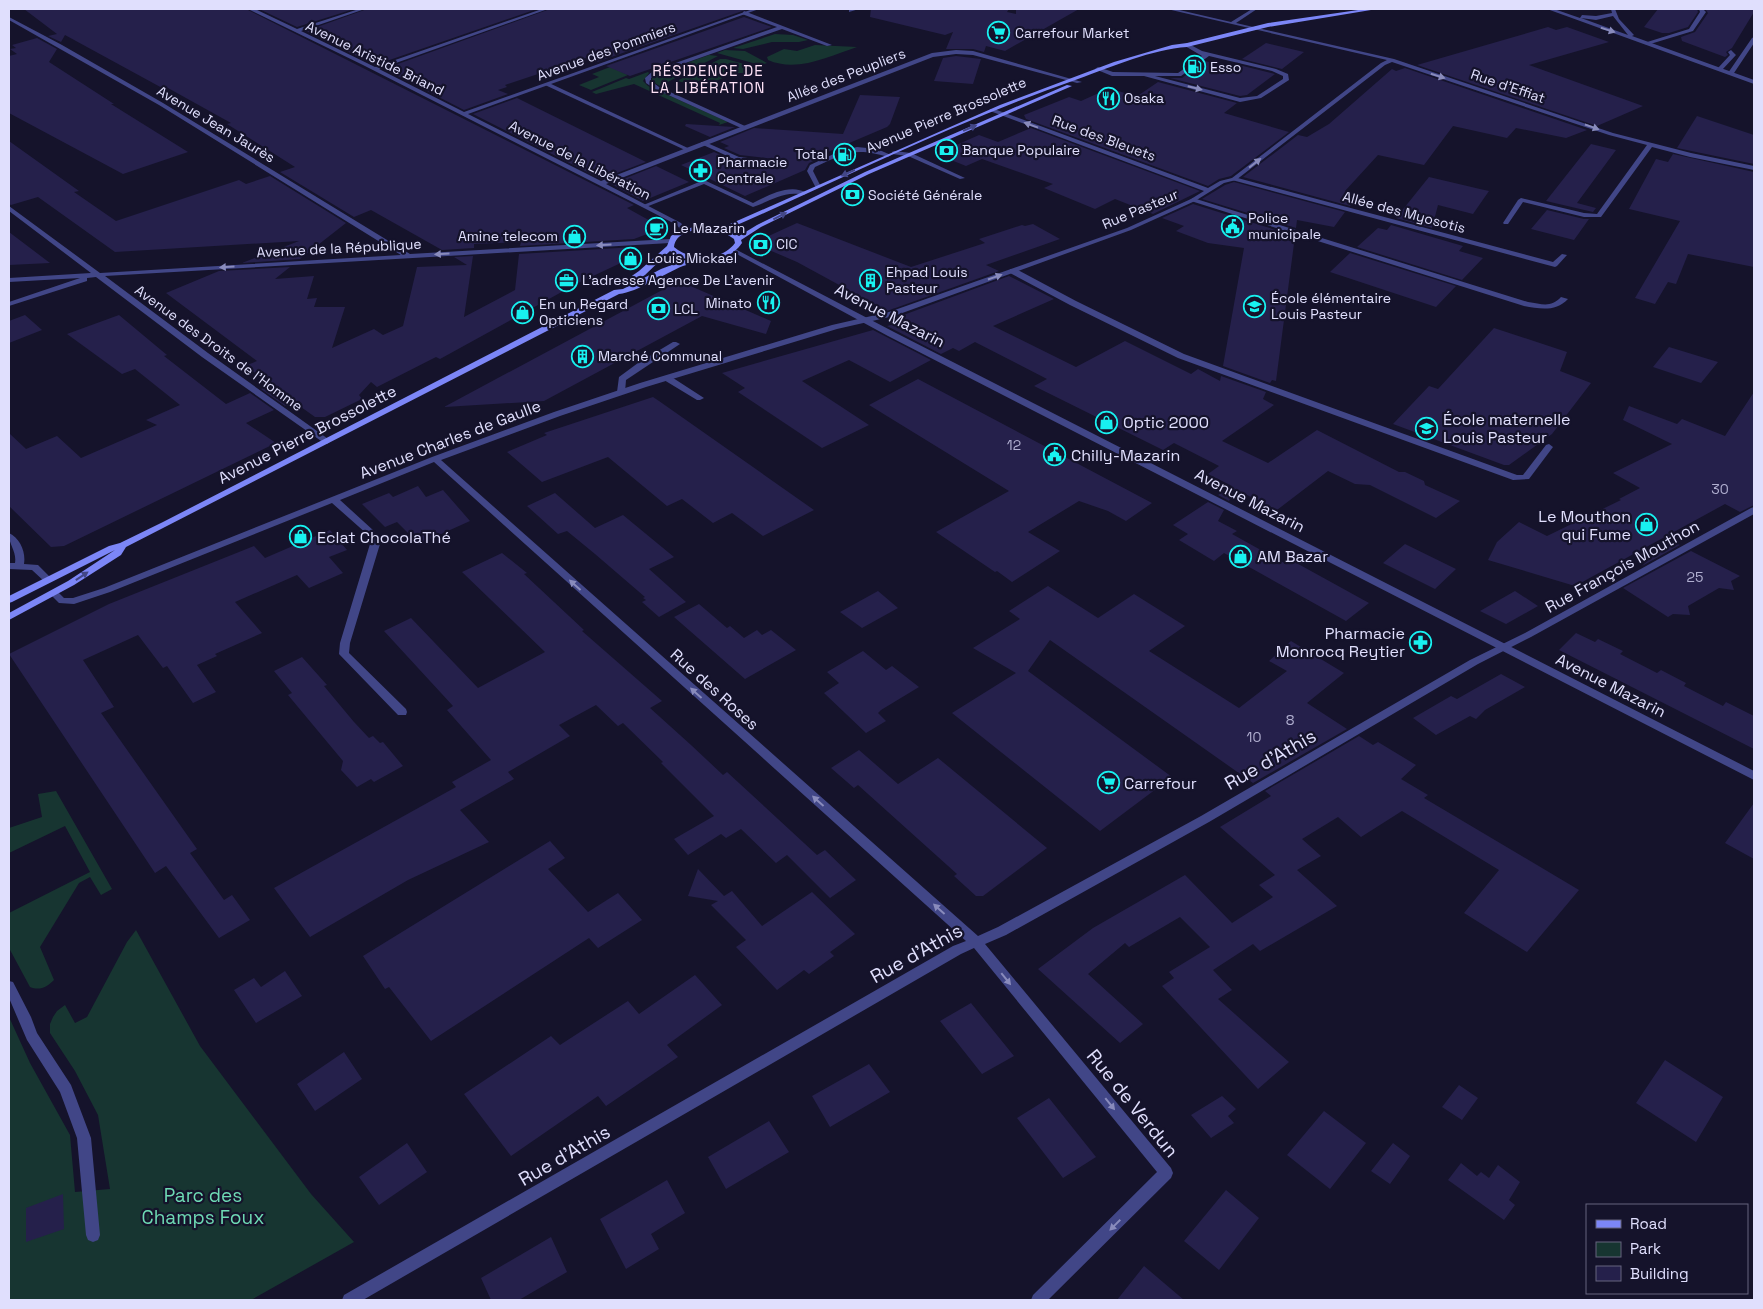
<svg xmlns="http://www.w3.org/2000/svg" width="1763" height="1309" font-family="'Space Grotesk',sans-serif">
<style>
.green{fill:#173531}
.building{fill:#25204b}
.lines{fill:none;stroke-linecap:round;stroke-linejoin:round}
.service{fill:#414687;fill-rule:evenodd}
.minor{fill:#414687;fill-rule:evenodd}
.tertiary{fill:#414687;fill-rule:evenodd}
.secondary{fill:#7c86f7;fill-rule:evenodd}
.oneway{fill:#898bbc}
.oneway2{fill:#434787}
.labels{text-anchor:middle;stroke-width:4.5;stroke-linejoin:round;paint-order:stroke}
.far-poi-label{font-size:14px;fill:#e0dffd;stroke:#15132b;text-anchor:start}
.far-street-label{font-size:14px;fill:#e0dffd;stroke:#15132b}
.number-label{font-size:14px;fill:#b1afd0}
.far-neighbourhood-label{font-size:15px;letter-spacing:1px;fill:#fde1f6;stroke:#15132b}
.street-label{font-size:16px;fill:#e0dffd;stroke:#15132b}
.poi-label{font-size:16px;fill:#e0dffd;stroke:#15132b;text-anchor:start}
.near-street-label{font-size:19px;fill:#e0dffd;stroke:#15132b}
.near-park-label{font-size:19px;fill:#6edab4;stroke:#15132b}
</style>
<rect width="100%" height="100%" fill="#15132b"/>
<path class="green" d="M 775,34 L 793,35 L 808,40 L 799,42 L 772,42 L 743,49 L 733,48 Z
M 815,45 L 857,47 C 830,56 797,73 768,60 L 767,57 L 784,49 L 797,51 Z
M 725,50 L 745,51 L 767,63 L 760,65 L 717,53 Z
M 709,55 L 718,56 L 660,86 L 651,81 L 654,75 L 659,73 Z
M 720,59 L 726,59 L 755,67 L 749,73 L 733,73 L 704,87 L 677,81 Z
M 610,67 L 628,75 L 591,90 L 579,85 L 599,77 L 592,74 Z
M 648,72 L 649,73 L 643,81 L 648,86 L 728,122 L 719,125 L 720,123 L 634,84 L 596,94 L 592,92 L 626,78 L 629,79 Z
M 56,791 L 112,889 L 101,895 L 90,877 L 79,883 L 40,947 L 54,980 C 47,987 40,991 30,987 L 9,948 L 9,913 L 90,872 L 65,826 L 9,853 L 9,828 L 42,817 L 38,794 Z
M 136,930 L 200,1046 L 311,1194 L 354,1242 L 251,1300 L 9,1300 L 9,1017 L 30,1063 L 70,1135 L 75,1192 L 110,1189 L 98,1115 L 75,1071 L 50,1033 L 50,1024 L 53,1017 L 57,1011 L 65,1005 L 75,1023 L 87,1017 L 127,942 Z"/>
<path class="building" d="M 24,9 L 246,9 L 634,205 L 627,208 L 663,228 L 634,239 L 520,246 L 521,242 L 474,244 L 474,248 L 442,250 L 371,210 L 354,217 L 280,172 L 295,167 L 227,124 L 231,123 L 168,88 L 164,89 L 65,35 L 61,42 L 48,36 L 57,34 Z
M 259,9 L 354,9 L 297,27 Z
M 367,9 L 537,9 L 375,65 L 306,31 Z
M 550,9 L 748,9 L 597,62 L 586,58 L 505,85 L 507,87 L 498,90 L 508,94 L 464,110 L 384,69 Z
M 871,9 L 1009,9 L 1007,12 L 1016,14 L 1016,9 L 1079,9 L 1005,51 L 986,46 L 984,52 L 973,49 L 946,49 L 953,32 L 945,35 L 870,17 Z
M 1658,9 L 1697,9 L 1698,12 L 1688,27 L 1669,33 L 1662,33 L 1644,27 Z
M 1705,9 L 1754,9 L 1754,12 L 1732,48 L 1726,52 L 1728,55 L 1725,57 L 1682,41 L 1681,37 L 1695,32 L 1708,13 Z
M 744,17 L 772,27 L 630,76 L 606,66 Z
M 1548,27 L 1556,30 L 1567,27 L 1609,42 L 1529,65 L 1643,106 L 1597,126 L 1417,65 Z
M 37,38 L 57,49 L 49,62 L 114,104 L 111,104 L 188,152 L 123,174 L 9,113 L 9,56 L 17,54 L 10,49 L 16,48 L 12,45 Z
M 1266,43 L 1304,52 L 1282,69 L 1242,59 Z
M 956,56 L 981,59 L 973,84 L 934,81 L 943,58 Z
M 1205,61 L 1230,67 L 1235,64 L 1275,74 L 1247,95 L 1240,96 L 1170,78 L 1182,78 Z
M 1405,68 L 1587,130 L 1566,138 L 1516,128 L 1507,138 L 1453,126 L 1424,165 L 1378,155 L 1345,191 L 1359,194 L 1350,206 L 1243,177 L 1298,135 L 1307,137 L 1329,124 L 1392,69 L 1396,71 Z
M 1158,82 L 1237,103 L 1224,113 L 1289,132 L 1231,176 L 1219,179 L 1208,186 L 1026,119 L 1024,115 L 1069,97 L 1081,101 L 1110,88 L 1136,97 Z
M 860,95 L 900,97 L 890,124 L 887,127 L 821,155 L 825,156 L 809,163 L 805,170 L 745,196 L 681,165 L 714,152 L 736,162 L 775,167 L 779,164 L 775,159 L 740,155 L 724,148 L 729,146 L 720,142 L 754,128 L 843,134 Z
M 517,98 L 646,162 L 601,179 L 473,114 Z
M 1697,116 L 1754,135 L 1754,164 L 1677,148 Z
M 686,124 L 734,127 L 735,127 L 710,137 L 685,126 Z
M 1031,128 L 1200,191 L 1153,214 L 1115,199 L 1095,209 L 1044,188 L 1053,184 L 982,159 L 966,166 L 936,154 L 979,135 L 998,142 Z
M 9,141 L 79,191 L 74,192 L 116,221 L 239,180 L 246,184 L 270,176 L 346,223 L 300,259 L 242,263 L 299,241 L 115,252 L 38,197 L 11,205 L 9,204 Z
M 1591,144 L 1616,150 L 1577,203 L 1596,208 L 1593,212 L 1546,201 Z
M 1673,154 L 1754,172 L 1754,267 L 1688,254 L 1676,284 L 1668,282 L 1655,304 L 1635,298 L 1680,221 L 1629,209 L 1656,159 L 1668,162 Z
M 656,166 L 689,182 L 643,201 L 611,184 Z
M 1429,177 L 1480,189 L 1489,191 L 1473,214 L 1438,205 L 1432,228 L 1396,218 Z
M 1234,182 L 1345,212 L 1334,227 L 1297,220 L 1296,228 L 1202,199 L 1225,185 Z
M 1193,204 L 1295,236 L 1276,381 L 1272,380 L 1270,383 L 1223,366 L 1244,248 L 1208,243 L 1176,231 L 1184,226 L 1162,218 Z
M 1547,210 L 1584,219 L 1589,219 L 1574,240 L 1531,229 Z
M 797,223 L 911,267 L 985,243 L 979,239 L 1022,225 L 1025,226 L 1033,224 L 1060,239 L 986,265 L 999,271 L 887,311 L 797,262 L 753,243 Z
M 1391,225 L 1463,246 L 1459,251 L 1483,258 L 1462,280 L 1357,247 L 1378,228 L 1387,230 Z
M 9,232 L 50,263 L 9,265 Z
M 635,247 L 640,254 L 578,283 L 440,359 L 436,357 L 377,387 L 371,382 L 359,395 L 362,399 L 325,417 L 315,417 L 294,402 L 285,406 L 261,389 L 271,384 L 245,366 L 257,361 L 166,293 L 219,271 L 290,267 L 275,279 L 314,276 L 307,299 L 317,298 L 314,307 L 345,307 L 332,348 L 374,329 L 383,335 L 403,326 L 417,267 L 467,265 L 454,257 L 473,256 L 464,317 L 515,290 L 519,254 Z
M 1350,253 L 1456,286 L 1436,307 L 1330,272 Z
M 1009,276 L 1054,299 L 993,326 L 1076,367 L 1125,341 L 1191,374 L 1198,369 L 1220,381 L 1221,376 L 1266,392 L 1263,399 L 1274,405 L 1222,441 L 1268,463 L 1317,430 L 1399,472 L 1405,472 L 1424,481 L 1425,485 L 1460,501 L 1436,518 L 1370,485 L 1355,484 L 1328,471 L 1277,510 L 1235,489 L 1229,501 L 1218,495 L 1232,486 L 1208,474 L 1219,466 L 1174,443 L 1163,450 L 1034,386 L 1047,379 L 975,342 L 959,351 L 953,348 L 941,354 L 887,326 L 906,321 L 898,317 Z
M 679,281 L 771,321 L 766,334 L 702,316 L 544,401 L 444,407 Z
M 25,315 L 42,330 L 9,343 L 9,321 Z
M 119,315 L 167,355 L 164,356 L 226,404 L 250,393 L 274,410 L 246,423 L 276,443 L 64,546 L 51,547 L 9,506 L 9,433 L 26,449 L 57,436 L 81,458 L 157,425 L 146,420 L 180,405 L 135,369 L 122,374 L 67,334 Z
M 1494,328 L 1567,352 L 1560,371 L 1591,383 L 1552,434 L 1509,465 L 1504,465 L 1393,424 L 1429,386 L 1438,389 Z
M 873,330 L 931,360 L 890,382 L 849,360 L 802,381 L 869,425 L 822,448 L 738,392 L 745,388 L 722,373 Z
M 1669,347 L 1718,362 L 1701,383 L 1653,367 Z
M 918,379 L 1152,503 L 1126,521 L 1108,511 L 1079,501 L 1028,532 L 1060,551 L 1012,582 L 997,571 L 995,572 L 936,532 L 1009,491 L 869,405 Z
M 1754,392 L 1754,505 L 1740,512 L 1725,504 L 1575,586 L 1488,560 L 1497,542 L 1519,522 L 1547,536 L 1621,500 L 1619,499 L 1640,488 L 1613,473 L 1672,444 L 1623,420 L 1629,406 L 1677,424 L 1682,419 L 1725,436 Z
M 653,397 L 659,401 L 814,510 L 763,536 L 732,513 L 713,523 L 682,499 L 667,506 L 608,457 L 542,482 L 507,452 L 547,435 L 544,433 Z
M 418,486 L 426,497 L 443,490 L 470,521 L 419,544 L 397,522 L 385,527 L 362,504 L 389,493 L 393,497 Z
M 555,493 L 595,528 L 623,515 L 674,557 L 649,569 L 686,602 L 659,617 L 642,602 L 646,600 L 643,598 L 645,597 L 595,554 L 567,531 L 558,534 L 527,506 Z
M 1208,502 L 1224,510 L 1218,521 L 1237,531 L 1232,534 L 1286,564 L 1291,560 L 1369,603 L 1346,621 L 1224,553 L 1214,561 L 1179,540 L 1188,534 L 1173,525 Z
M 330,530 L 347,550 L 329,557 L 343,573 L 309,588 L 297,575 L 235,602 L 262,633 L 215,654 L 217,656 L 197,665 L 216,692 L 193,703 L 167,666 L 163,668 L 138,635 L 83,660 L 114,707 L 101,713 L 197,849 L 190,853 L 224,900 L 232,895 L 250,920 L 219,938 L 166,866 L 155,873 L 9,654 L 109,604 L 254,546 L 265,558 Z
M 1668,540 L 1680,545 L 1642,566 Z
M 1405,544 L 1456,569 L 1435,589 L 1383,563 Z
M 1691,551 L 1740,576 L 1731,581 L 1734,590 L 1719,588 L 1688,606 L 1690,615 L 1673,614 L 1668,617 L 1623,588 Z
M 502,553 L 527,573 L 524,574 L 584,630 L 582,631 L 662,701 L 650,708 L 691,745 L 723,775 L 727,772 L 817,855 L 825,850 L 856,880 L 830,898 L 787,855 L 776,863 L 741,829 L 726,838 L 721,834 L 688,855 L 674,839 L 714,816 L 661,763 L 663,762 L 623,723 L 618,726 L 596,705 L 559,725 L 570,736 L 508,772 L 514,779 L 460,810 L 489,842 L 408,880 L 310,937 L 274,888 L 456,787 L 452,782 L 491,760 L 447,710 L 453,706 L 384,631 L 411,618 L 478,688 L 545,652 L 462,572 Z
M 1048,586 L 1098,618 L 1134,594 L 1185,626 L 1149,651 L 1239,708 L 1287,671 L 1269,661 L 1291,641 L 1344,673 L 1307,703 L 1347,729 L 1253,783 L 1050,640 L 1028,671 L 1172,777 L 1100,831 L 952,713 L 1016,673 L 973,648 L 1020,619 L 1009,611 Z
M 878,591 L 898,608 L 862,628 L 840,612 Z
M 1515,591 L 1538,606 L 1506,624 L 1480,611 Z
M 699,604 L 727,628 L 730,626 L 744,638 L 757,630 L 762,635 L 771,630 L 796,650 L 745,679 L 674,617 Z
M 1576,633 L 1595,642 L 1598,639 L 1623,651 L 1620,654 L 1657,673 L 1661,670 L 1686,683 L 1684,686 L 1723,706 L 1726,702 L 1754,716 L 1754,749 L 1559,650 Z
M 863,651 L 886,670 L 892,666 L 919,687 L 881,710 L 878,713 L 886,721 L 866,733 L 824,693 L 839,683 L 827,672 Z
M 302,657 L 327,685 L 324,686 L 354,722 L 369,738 L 373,736 L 380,743 L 383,742 L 403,766 L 374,782 L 371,779 L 357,787 L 341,770 L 343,761 L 288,695 L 292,693 L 274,671 Z
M 1501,674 L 1525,687 L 1485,710 L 1476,719 L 1470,716 L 1436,735 L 1413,718 L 1451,696 L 1457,699 Z
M 1359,736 L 1373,745 L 1378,742 L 1416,765 L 1401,779 L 1428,795 L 1424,798 L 1579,890 L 1527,952 L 1464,913 L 1499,870 L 1402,811 L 1361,837 L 1338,817 L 1302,839 L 1321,856 L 1297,870 L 1337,906 L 1260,951 L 1253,944 L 1213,970 L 1232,990 L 1218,999 L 1289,1062 L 1258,1089 L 1162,986 L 1174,978 L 1169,972 L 1210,947 L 1180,917 L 1129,947 L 1125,943 L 1088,974 L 1143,1024 L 1120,1043 L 1038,969 L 1093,928 L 1185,875 L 1232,923 L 1273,897 L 1259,885 L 1275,875 L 1220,827 L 1271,796 L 1265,791 Z
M 859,750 L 898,784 L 938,758 L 1047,848 L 983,896 L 976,896 L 954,876 L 957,874 L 858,785 L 854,788 L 831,768 Z
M 1754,803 L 1754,859 L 1725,843 Z
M 550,841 L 565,858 L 548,869 L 588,912 L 618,893 L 642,920 L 598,948 L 589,938 L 431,1041 L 389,987 L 385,989 L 363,956 Z
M 698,869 L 724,896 L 732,891 L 762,926 L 812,892 L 855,934 L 830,952 L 834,956 L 809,974 L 804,970 L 777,990 L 736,947 L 746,940 L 711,905 L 718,901 L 688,896 Z
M 285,971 L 302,996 L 256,1023 L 234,990 L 254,978 L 261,987 Z
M 695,975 L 722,1005 L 667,1045 L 678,1057 L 606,1106 L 598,1096 L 511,1156 L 464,1094 L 551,1036 L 560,1045 L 628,1001 L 639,1014 Z
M 971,1003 L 1014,1056 L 982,1074 L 940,1021 Z
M 344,1052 L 362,1079 L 315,1111 L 297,1084 Z
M 1665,1060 L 1723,1097 L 1696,1142 L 1636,1103 Z
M 869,1064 L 890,1092 L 830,1127 L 812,1096 Z
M 1459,1085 L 1478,1098 L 1462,1120 L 1442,1107 Z
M 1222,1096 L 1236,1109 L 1228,1116 L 1234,1123 L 1211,1138 L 1191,1115 Z
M 1049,1098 L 1096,1157 L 1063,1178 L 1017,1118 Z
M 1324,1111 L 1366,1143 L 1330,1189 L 1287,1155 Z
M 769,1121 L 789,1152 L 726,1189 L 708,1157 Z
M 407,1143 L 427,1172 L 379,1205 L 359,1177 Z
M 1393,1143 L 1410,1156 L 1390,1184 L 1371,1171 Z
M 1461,1163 L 1477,1176 L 1481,1172 L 1489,1178 L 1498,1165 L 1520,1182 L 1509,1200 L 1515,1205 L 1504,1220 L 1448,1180 Z
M 667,1180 L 685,1213 L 651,1234 L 659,1249 L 626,1269 L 600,1219 Z
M 1226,1190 L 1259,1218 L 1219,1270 L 1184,1241 Z
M 63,1194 L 64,1229 L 26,1242 L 26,1208 Z
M 551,1237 L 567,1272 L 519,1300 L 491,1300 L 481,1278 Z
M 1144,1266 L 1184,1300 L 1117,1300 Z"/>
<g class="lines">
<path class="service" d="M 852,9 L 859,9 L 849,12 L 849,10 Z
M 1699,9 L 1703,9 L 1706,12 L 1693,31 L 1647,45 L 1644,43 L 1689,29 L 1700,12 Z
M 744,11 L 832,45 L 827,46 L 782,29 L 657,73 L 651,78 L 651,81 L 659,87 L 745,126 L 745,128 L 741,128 L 655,89 L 646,83 L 645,78 L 653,71 L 777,27 L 742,14 Z
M 1754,37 L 1754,43 L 1734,73 L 1729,74 L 1728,73 L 1752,38 Z
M 1187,43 L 1202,51 L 1276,69 L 1288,74 L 1289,80 L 1261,98 L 1240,102 L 1144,76 L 1112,76 L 1095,69 L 1098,67 L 1113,72 L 1178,73 L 1202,56 L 1185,46 L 1184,45 ZM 1209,56 L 1272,71 L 1283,76 L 1283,79 L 1257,96 L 1240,98 L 1155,76 L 1181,76 Z
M 1731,50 L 1736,55 L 1722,70 L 1718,70 L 1718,68 L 1730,55 L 1728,52 Z
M 545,83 L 549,83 L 690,149 L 685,150 L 545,85 Z
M 701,142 L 705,142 L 739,157 L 774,161 L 777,163 L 774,165 L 736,160 L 701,144 Z
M 857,147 L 877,149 L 891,155 L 888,157 C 855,147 845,153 815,167 L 813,171 L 821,187 L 816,188 L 807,171 L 810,165 L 838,152 Z
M 894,151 L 911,153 L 965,178 L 960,179 L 908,156 L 892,154 L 892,152 Z
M 1234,177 L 1553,262 L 1562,254 L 1567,255 L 1557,266 L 1555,267 L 1232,180 L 1231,179 Z
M 704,180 L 753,203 C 769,195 790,183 807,193 L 804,195 C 784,190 771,201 753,207 L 704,184 L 646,207 L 641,206 Z
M 1193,198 L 1528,302 C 1542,304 1551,308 1561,297 L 1568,299 C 1556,312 1540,309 1524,306 L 1191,201 L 1190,200 Z
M 1010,269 L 1016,269 L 1076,301 L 1184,354 L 1517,475 L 1523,475 L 1546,445 L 1549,444 L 1553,447 L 1529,479 L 1513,480 L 1178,358 L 1070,305 L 1010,273 Z
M 673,342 L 676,342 L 680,344 L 626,380 L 625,392 L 621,394 L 618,394 L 617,392 L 619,377 L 638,363 Z
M 664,376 L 670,376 L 704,398 L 700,400 L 697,400 L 664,380 Z
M 9,981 L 13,982 L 31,1017 L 37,1033 L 71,1085 L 91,1138 L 100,1235 L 98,1240 L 93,1242 L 88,1240 L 86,1235 L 77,1138 L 60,1092 L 27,1040 L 9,998 Z"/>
<path class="minor" d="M 248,9 L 255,9 L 297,29 L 359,9 L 365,9 L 301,31 L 375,67 L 542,9 L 548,9 L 379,69 L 464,112 L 753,9 L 759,9 L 468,114 L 601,181 L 932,53 L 956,50 L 973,51 L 1082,82 L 1077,83 L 973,55 L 956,54 L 933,57 L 606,184 L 681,223 L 687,231 L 684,233 L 682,232 L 677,225 L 642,207 L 363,65 Z
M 1167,9 L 1175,9 L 1231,22 L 1252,9 L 1257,9 L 1236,23 L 1394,59 L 1613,133 L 1691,153 L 1754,166 L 1754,170 L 1690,157 L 1652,147 L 1601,217 L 1584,217 L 1523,202 L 1508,224 L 1504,224 L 1503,223 L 1518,200 L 1521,198 L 1584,213 L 1597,214 L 1647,145 L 1609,135 L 1392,62 L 1385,65 L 1236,180 L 1224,183 L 1195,201 L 1131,230 L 894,316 L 837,329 L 646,387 L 560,416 L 441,460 L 978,936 L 998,927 L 1201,816 L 1470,660 L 1525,633 L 1751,508 L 1754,507 L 1754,514 L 1531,637 L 1478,664 L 1209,822 L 1006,935 L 985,944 L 1171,1168 L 1173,1173 L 1171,1178 L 1048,1300 L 1031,1300 L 1033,1295 L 1157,1172 L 974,948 L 961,954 L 363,1300 L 342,1300 L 344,1295 L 953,946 L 966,941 L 434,462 L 340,500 L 374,531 L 380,544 L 350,643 L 349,653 L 406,709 L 407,712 L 406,715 L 398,715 L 339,654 L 340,643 L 370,544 L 367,534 L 332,503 L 110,592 L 74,604 L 59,603 L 49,593 L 51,591 L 57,591 L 64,598 L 73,598 L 104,588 L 432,457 L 554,412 L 640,383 L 832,325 L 889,312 L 1127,228 L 1191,199 L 1204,191 L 990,111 L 990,109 L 994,109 L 1208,188 L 1220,181 L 1232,178 L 1381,63 L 1387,60 Z
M 1547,9 L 1554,9 L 1580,18 L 1582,15 L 1596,16 L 1612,13 L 1611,9 L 1615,9 L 1619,19 L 1634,35 L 1632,36 L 1754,80 L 1754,84 ZM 1613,16 L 1628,35 L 1581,18 L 1596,20 Z
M 9,17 L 62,45 L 163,103 L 410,254 L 670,239 L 673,241 L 670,243 L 105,276 L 208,353 L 331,441 L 327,444 L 324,443 L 202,357 L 96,277 L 87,278 L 87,281 L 9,306 L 9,302 L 80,278 L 9,282 L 9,278 L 91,273 L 9,211 L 9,206 L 100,273 L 401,255 L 159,105 L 9,20 Z
M 9,533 C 20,538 26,552 24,564 L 38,565 L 53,580 L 51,582 L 45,582 L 32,570 L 9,569 L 9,563 L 15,563 C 17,551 8,544 9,533 Z"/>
<path class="tertiary" d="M 731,249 L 735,249 L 894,332 L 1754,771 L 1754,780 L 888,336 L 731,251 Z"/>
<path class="secondary" d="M 1365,9 L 1377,9 L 1268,27 L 1187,47 C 1153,49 1111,67 1078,79 C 958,121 844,178 728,229 L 739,236 L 757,225 L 865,172 L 1067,85 L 1072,86 L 869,174 L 761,227 L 741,240 L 742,243 C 729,261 716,258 697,261 C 693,262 687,265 683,266 C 663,274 638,292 619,294 L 126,547 L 121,555 L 74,585 L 9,620 L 9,613 L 68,581 L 115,550 L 12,602 L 9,603 L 9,596 L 109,546 L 120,543 L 163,522 L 614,290 L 623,289 L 661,269 L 688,259 L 681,258 L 670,251 L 645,275 L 627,286 L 620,284 L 639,271 L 667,246 L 671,236 L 679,231 L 701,225 L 721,228 L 1000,105 L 1114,62 L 1172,45 L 1187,43 L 1268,23 ZM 701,229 L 725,233 L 734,239 L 735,243 C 721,262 690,261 674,247 C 676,233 690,231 701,229 Z"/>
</g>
<defs><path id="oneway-solid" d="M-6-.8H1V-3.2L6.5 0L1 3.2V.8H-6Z" transform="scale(1.25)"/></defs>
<g class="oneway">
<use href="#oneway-solid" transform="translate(1608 30) rotate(18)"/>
<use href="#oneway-solid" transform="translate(1438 76) rotate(18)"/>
<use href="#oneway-solid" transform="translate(1195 88) rotate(14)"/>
<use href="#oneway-solid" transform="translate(1031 125) rotate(-160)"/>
<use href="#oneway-solid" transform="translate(1592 127) rotate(19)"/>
<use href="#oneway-solid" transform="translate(1255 163) rotate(-38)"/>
<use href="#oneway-solid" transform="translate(604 245) rotate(177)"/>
<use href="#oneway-solid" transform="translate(442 254) rotate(177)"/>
<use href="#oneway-solid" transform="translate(227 267) rotate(177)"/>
<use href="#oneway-solid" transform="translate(995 277) rotate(-19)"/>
<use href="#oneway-solid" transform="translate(575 585) rotate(-138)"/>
<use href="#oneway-solid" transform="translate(696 693) rotate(-138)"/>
<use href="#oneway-solid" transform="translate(818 801) rotate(-138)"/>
<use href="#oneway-solid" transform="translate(939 909) rotate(-138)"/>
<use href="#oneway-solid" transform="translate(1006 979) rotate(51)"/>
<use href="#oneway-solid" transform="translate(1110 1104) rotate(51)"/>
<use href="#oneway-solid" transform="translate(1115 1225) rotate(135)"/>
</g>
<g class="oneway2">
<use href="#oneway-solid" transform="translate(970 128) rotate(-23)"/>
<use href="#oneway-solid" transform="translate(848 173) rotate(156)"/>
<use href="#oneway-solid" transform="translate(780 216) rotate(-27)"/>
<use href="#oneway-solid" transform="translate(82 576) rotate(-34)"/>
</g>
<defs>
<symbol id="supermarket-ring" viewBox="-11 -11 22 22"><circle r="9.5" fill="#15132b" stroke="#18f1f0" stroke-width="1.5"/><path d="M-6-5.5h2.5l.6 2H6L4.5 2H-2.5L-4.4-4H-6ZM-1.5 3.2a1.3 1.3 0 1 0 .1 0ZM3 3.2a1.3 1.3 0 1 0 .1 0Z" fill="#18f1f0"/></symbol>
<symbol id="fuel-ring" viewBox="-11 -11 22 22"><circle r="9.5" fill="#15132b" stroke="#18f1f0" stroke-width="1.5"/><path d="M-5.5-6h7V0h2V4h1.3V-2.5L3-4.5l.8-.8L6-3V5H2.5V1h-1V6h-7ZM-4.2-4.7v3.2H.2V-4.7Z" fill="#18f1f0"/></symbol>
<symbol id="restaurant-ring" viewBox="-11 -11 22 22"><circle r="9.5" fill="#15132b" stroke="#18f1f0" stroke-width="1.5"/><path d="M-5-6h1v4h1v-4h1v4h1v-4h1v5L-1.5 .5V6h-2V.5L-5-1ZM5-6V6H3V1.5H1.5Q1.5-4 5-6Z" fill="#18f1f0"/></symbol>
<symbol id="bank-ring" viewBox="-11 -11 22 22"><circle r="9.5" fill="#15132b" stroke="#18f1f0" stroke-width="1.5"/><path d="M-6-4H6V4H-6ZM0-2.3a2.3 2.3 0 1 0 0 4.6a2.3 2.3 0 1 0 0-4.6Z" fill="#18f1f0"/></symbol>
<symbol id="pharmacy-ring" viewBox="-11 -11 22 22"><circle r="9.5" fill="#15132b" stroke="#18f1f0" stroke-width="1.5"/><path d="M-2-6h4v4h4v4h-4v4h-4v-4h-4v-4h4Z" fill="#18f1f0"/></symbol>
<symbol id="civic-ring" viewBox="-11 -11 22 22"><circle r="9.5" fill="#15132b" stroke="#18f1f0" stroke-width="1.5"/><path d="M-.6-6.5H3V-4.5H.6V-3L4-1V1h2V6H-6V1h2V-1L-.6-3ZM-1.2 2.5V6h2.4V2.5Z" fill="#18f1f0"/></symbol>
<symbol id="cafe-ring" viewBox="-11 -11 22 22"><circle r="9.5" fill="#15132b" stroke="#18f1f0" stroke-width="1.5"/><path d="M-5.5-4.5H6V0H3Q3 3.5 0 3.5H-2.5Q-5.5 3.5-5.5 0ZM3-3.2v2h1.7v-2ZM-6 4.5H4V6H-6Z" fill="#18f1f0"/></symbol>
<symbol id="shop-ring" viewBox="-11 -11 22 22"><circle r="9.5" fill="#15132b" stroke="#18f1f0" stroke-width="1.5"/><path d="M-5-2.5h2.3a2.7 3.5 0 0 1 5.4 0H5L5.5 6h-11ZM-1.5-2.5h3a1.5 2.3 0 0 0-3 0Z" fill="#18f1f0"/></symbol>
<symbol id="office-ring" viewBox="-11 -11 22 22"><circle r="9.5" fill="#15132b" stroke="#18f1f0" stroke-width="1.5"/><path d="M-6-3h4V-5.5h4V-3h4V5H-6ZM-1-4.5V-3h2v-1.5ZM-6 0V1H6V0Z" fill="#18f1f0"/></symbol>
<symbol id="building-ring" viewBox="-11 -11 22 22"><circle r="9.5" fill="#15132b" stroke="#18f1f0" stroke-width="1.5"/><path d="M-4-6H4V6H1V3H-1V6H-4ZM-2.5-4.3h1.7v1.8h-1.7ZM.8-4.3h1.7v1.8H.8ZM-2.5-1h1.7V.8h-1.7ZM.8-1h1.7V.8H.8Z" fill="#18f1f0"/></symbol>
<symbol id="school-ring" viewBox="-11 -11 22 22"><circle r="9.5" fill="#15132b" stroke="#18f1f0" stroke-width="1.5"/><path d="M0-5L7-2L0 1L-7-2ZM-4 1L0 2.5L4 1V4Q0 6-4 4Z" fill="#18f1f0"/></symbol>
</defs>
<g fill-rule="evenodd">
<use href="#supermarket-ring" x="986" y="20" width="25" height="25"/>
<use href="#fuel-ring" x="1182" y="54" width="25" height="25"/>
<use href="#restaurant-ring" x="1096" y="86" width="25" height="25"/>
<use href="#bank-ring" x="934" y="138" width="25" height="25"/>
<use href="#fuel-ring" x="832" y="142" width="25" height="25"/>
<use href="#pharmacy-ring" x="688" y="158" width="25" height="25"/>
<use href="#bank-ring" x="840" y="182" width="25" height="25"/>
<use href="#civic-ring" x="1220" y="214" width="25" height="25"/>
<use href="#cafe-ring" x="644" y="216" width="25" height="25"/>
<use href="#shop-ring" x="562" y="224" width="25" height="25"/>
<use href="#bank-ring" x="748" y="232" width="25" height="25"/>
<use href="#shop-ring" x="618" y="246" width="25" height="25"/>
<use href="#office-ring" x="554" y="268" width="25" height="25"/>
<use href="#building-ring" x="858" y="268" width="25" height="25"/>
<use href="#restaurant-ring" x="756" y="290" width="25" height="25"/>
<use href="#school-ring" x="1242" y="294" width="25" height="25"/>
<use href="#bank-ring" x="646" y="296" width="25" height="25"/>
<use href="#shop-ring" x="510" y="300" width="25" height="25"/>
<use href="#building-ring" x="570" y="344" width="25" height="25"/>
<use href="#shop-ring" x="1094" y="410" width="25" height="25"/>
<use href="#school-ring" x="1414" y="416" width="25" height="25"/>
<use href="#civic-ring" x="1042" y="442" width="25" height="25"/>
<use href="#shop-ring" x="1634" y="512" width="25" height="25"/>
<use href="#shop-ring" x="288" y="524" width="25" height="25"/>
<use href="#shop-ring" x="1228" y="544" width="25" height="25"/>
<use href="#pharmacy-ring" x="1408" y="630" width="25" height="25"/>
<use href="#supermarket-ring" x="1096" y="770" width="25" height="25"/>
</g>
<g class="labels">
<g class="far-poi-label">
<text x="1015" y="38">Carrefour Market</text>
<text x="1210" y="72">Esso</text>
<text x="1124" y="103">Osaka</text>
<text x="962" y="155">Banque Populaire</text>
<text x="828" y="159" text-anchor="end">Total</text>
<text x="717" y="167">Pharmacie<tspan x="717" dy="16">Centrale</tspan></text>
<text x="868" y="200">Société Générale</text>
<text x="1248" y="223">Police<tspan x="1248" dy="16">municipale</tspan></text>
<text x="673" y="233">Le Mazarin</text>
<text x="558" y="241" text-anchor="end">Amine telecom</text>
<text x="776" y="249">CIC</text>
<text x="647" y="263">Louis Mickael</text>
<text x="886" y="277">Ehpad Louis<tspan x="886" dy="16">Pasteur</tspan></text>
<text x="582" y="285">L'adresse Agence De L'avenir</text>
<text x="1271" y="303">École élémentaire<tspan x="1271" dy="16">Louis Pasteur</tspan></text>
<text x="752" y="308" text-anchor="end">Minato</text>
<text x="539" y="309">En un Regard<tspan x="539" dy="16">Opticiens</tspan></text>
<text x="674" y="314">LCL</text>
<text x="598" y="361">Marché Communal</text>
</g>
<g class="far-street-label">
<text transform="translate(606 51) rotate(-20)" y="5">Avenue des Pommiers</text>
<text transform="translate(375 58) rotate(26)" y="5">Avenue Aristide Briand</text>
<text transform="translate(846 75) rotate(-21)" y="5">Allée des Peupliers</text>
<text transform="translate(1508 86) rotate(19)" y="5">Rue d'Effiat</text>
<text transform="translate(946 115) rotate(-23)" y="5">Avenue Pierre Brossolette</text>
<text transform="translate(216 124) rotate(31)" y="5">Avenue Jean Jaurès</text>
<text transform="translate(1104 138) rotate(20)" y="5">Rue des Bleuets</text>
<text transform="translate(580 160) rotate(27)" y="5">Avenue de la Libération</text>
<text transform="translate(1140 209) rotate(-23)" y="5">Rue Pasteur</text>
<text transform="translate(1404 212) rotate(15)" y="5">Allée des Myosotis</text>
<text transform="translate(339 248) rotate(-3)" y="5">Avenue de la République</text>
<text transform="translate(219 348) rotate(36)" y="5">Avenue des Droits de l'Homme</text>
</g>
<g class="number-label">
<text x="1014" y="450">12</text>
<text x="1720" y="494">30</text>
<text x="1695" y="582">25</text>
<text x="1290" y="725">8</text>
<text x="1254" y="742">10</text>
</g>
<g class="far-neighbourhood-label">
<text x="708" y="76">RÉSIDENCE DE<tspan x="708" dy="17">LA LIBÉRATION</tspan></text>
</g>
<g class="street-label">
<text transform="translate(890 315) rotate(27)" y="6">Avenue Mazarin</text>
<text transform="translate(307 434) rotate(-27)" y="6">Avenue Pierre Brossolette</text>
<text transform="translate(450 439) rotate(-21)" y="6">Avenue Charles de Gaulle</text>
<text transform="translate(1250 500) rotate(27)" y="6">Avenue Mazarin</text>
<text transform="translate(1622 566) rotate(-29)" y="6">Rue François Mouthon</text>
<text transform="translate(1611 685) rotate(27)" y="6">Avenue Mazarin</text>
<text transform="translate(715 689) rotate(42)" y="6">Rue des Roses</text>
</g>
<g class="poi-label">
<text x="1443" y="425">École maternelle<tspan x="1443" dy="18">Louis Pasteur</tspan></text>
<text x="1123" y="428">Optic 2000</text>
<text x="1071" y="461">Chilly-Mazarin</text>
<text x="1631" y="522" text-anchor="end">Le Mouthon<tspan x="1631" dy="18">qui Fume</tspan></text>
<text x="317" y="543">Eclat ChocolaThé</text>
<text x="1257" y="562">AM Bazar</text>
<text x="1405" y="639" text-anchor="end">Pharmacie<tspan x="1405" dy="18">Monrocq Reytier</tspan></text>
<text x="1124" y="789">Carrefour</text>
</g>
<g class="near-street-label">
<text transform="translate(1270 759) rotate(-30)" y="7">Rue d'Athis</text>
<text transform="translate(916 953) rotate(-29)" y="7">Rue d'Athis</text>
<text transform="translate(1133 1103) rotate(51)" y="7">Rue de Verdun</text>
<text transform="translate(564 1155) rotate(-30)" y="7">Rue d'Athis</text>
</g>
<g class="near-park-label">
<text x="203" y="1202">Parc des<tspan x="203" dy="22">Champs Foux</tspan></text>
</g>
</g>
<rect width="1763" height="1309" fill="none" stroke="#e0dffd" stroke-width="20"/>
<rect x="1586" y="1204" width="162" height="90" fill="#15132b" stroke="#66657f"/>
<rect x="1596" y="1220" width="25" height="8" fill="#7c86f7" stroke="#66657f"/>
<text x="1630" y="1229" font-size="15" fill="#e0dffd">Road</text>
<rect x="1596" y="1242" width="25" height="15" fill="#173531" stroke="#66657f"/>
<text x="1630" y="1254" font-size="15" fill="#e0dffd">Park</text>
<rect x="1596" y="1266" width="25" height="15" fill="#25204b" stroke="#66657f"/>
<text x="1630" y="1279" font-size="15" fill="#e0dffd">Building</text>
</svg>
